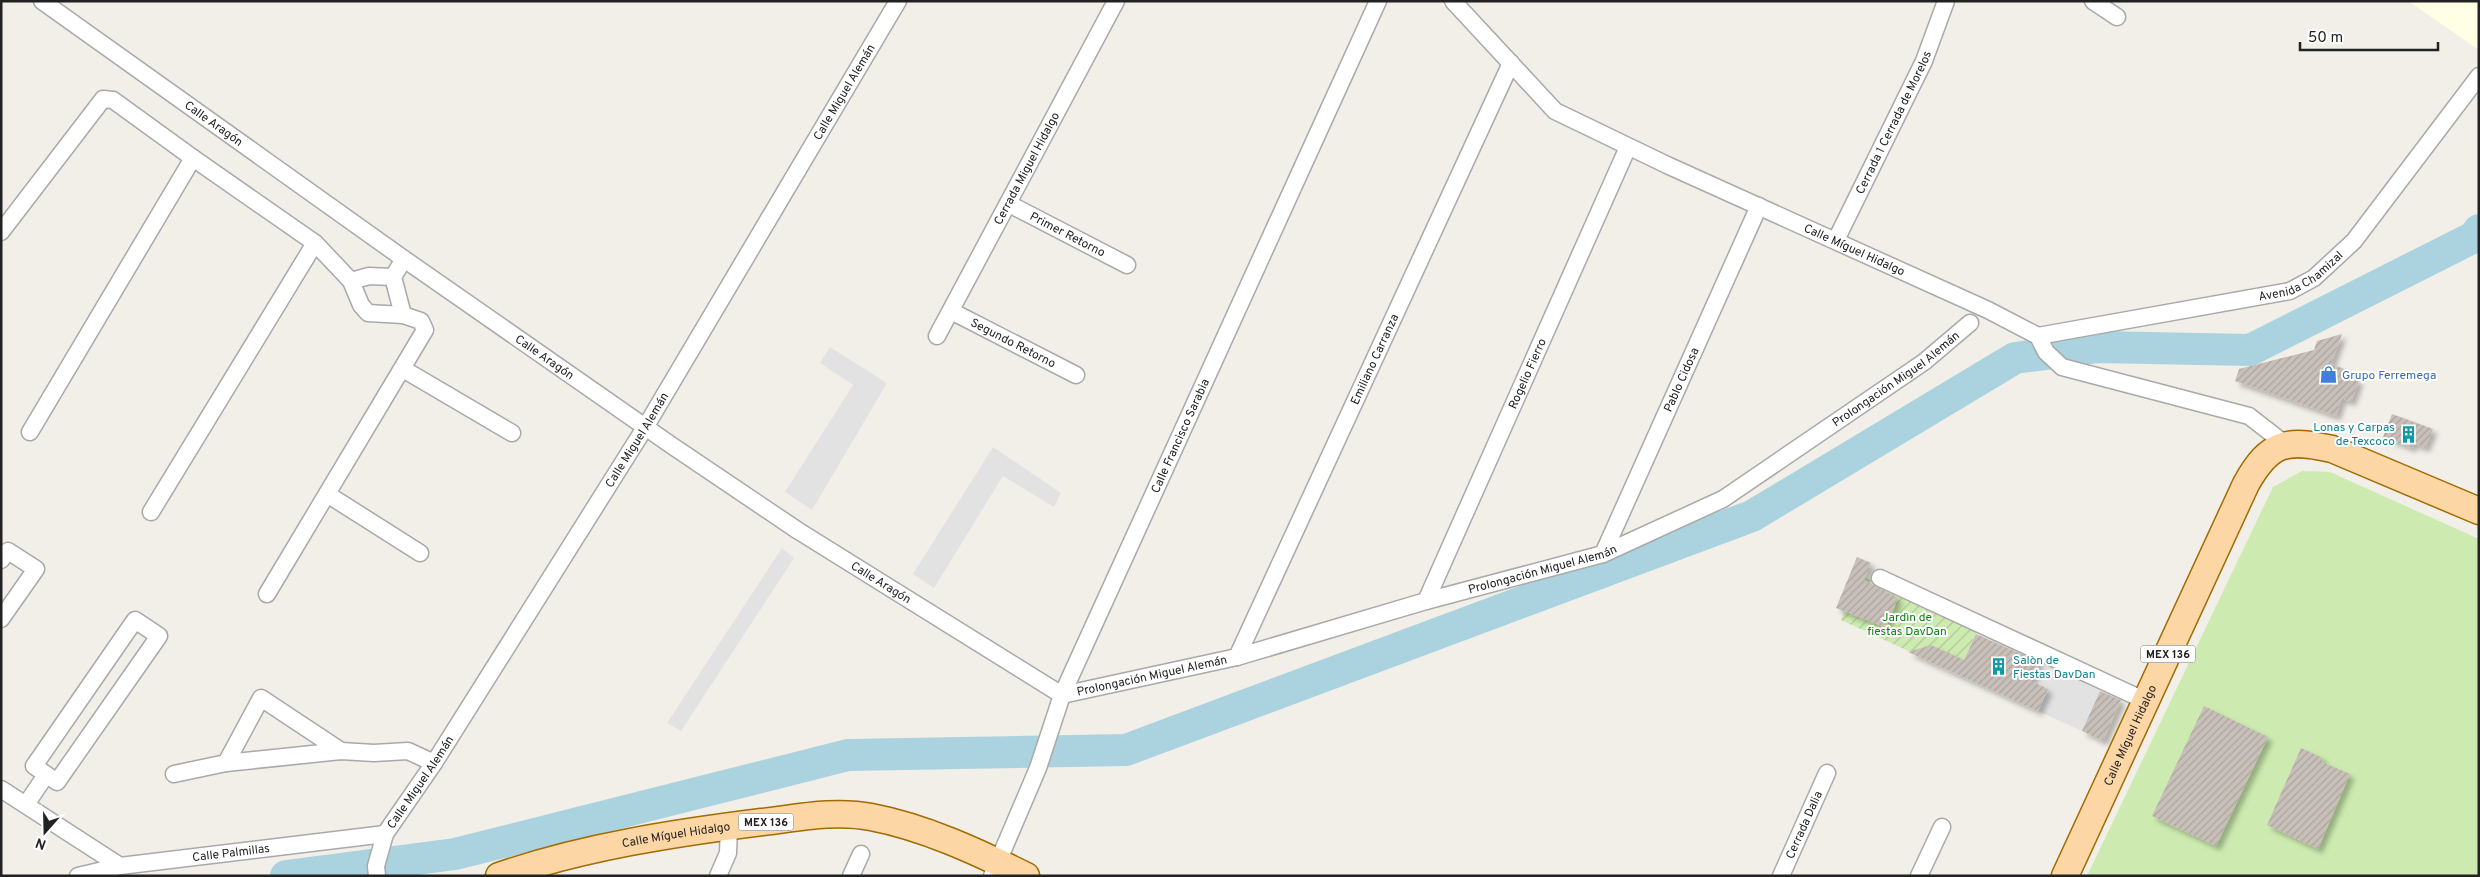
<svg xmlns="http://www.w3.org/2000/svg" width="2480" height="877" font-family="Overpass,sans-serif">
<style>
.education{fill:#ffffe5}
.grass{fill:#cdebb0}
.garden{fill:url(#garden-furrows)}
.parking{fill:#e2e2e2}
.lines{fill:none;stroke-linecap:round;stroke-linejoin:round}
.river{stroke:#aad3df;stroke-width:32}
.building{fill:url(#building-hatch);filter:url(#shadow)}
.street-casing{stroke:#a9a9a9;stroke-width:19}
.primary-casing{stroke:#a06b00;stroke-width:29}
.street{stroke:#fff;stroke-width:16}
.primary{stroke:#fcd6a4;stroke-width:26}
.labels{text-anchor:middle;stroke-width:4;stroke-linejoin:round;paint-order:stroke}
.shield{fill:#fff;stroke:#646464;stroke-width:1}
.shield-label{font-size:11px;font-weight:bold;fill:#222}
.street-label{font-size:12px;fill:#222;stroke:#fff}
.shop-label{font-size:12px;fill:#366cbe;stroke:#fff;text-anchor:start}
.culture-label{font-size:12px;fill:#0d838f;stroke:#fff;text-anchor:end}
.park-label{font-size:12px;fill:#0c8416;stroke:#fff}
</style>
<defs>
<pattern id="garden-furrows" width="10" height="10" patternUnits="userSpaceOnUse" patternTransform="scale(1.25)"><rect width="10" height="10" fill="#cdebb0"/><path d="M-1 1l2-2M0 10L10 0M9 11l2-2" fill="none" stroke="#b0c997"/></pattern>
<pattern id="building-hatch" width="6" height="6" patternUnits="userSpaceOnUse" patternTransform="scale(1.25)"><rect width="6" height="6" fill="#c7bfb8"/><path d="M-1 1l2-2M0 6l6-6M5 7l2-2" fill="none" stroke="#aba49e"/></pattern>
<filter id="shadow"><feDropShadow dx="4.5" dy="4.5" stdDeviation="2.5" flood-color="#0004"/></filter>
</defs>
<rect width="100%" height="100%" fill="#f2efe9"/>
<path class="education" d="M 2408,1 L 2479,1 L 2479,50 L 2456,34 Z"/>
<path class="grass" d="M 2302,471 L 2330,472 L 2479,539 L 2479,876 L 2087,876 L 2273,487 Z"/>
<path class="garden" d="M 1860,575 L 1978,629 L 1964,660 L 1917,655 L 1841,620 Z"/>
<path class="parking" d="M 830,347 L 887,383 L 812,510 L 785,492 L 853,385 L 820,363 Z
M 993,447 L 1061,493 L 1054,507 L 1003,476 L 934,588 L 913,574 Z
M 782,548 L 794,558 L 681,731 L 667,723 Z
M 2041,658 L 2102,686 L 2082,731 L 2038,711 L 2048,689 L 2031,681 Z"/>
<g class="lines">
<path class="river" d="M 286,876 L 455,854 L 848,755 L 1126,750 L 1752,516 L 2015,358 L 2098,347 L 2250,350 L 2474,237 L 2479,230"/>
</g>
<path class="building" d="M 2342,334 L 2331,364 L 2352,372 L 2350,377 L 2359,380 L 2351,402 L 2342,398 L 2336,416 L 2235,381 L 2239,369 L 2314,350 L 2317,341 Z
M 2392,414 L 2433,429 L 2425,448 L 2413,443 L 2412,448 L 2383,437 Z
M 1857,557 L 1871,563 L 1864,580 L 1898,598 L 1886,628 L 1836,608 Z
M 1976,634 L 2039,662 L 2031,681 L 2048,689 L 2038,711 L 1908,652 L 1931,645 L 1964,660 Z
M 2100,691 L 2121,700 L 2103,741 L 2082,731 Z
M 2204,706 L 2268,737 L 2216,846 L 2152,816 Z
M 2301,748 L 2323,758 L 2322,762 L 2350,774 L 2318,849 L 2267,825 Z"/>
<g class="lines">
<defs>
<g id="street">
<path id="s1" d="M 42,1 L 404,259 L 671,445 L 797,530 L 1062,695 L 1237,657 L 1426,601 L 1603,554 L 1723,499 L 1924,362 L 1970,323"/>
<path id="s2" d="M 1453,1 L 1555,111 L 1667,165 L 1988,310 L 2038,336 L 2046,352 L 2062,367 L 2249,416 L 2285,444"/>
<path d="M 2093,1 L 2117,17"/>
<path id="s3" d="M 1009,204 L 1127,265"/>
<path d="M 1,232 L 103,99 L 113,100 L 193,158 L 315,243 L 351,281 L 361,305 L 368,313 L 403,315 L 421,321 L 425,330 L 267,594"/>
<path id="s4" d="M 1836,240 L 1924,61 L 1946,1"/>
<path d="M 351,281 L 369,276 L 393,277"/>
<path id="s5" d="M 951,311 L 1076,375"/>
<path d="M 403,315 L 393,277 L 404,259"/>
<path id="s6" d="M 937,336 L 1116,1"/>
<path id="s7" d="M 2038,336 L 2290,291 L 2314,278 L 2354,241 L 2479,76"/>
<path d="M 403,369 L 512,433"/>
<path d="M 30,432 L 193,158"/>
<path d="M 327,494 L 420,553"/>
<path d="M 151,512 L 315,243"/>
<path id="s8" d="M 1603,554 L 1759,206"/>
<path d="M 1,560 L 8,551 L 36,569 L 1,619"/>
<path d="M 1880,578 L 2146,701"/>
<path id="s9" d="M 1426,601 L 1628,147"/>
<path d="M 135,620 L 159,636 L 57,782 L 34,766 Z"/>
<path id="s10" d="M 1237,657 L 1511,63"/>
<path d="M 226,763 L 261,698 L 341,751"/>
<path d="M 174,774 L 226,763 L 341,751 L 374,753 L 408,751 L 434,763"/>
<path d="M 1,789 L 120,866"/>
<path d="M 27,803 L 46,775"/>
<path id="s11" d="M 78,876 L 120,866 L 385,834"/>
<path id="s12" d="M 377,876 L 376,866 L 385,834 L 434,763 L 646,426 L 898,1"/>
<path d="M 718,876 L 728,853 L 729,826"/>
<path d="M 851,876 L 861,854"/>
<path id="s13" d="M 992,876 L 1038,768 L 1062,695 L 1378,1"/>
<path id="s14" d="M 1781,876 L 1827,773"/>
<path d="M 1919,876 L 1942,827"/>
</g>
<g id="primary">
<path id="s15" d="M 499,876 C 583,847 674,833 762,822 C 797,818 835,810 871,817 C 924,827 978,852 1026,876"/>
<path id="s16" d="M 2065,876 L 2246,484 C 2270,441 2287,439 2332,449 L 2479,511"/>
</g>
</defs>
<use href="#street" class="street-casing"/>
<use href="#primary" class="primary-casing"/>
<use href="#street" class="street"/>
<use href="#primary" class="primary"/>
</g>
<defs>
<symbol id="shop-bare" viewBox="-9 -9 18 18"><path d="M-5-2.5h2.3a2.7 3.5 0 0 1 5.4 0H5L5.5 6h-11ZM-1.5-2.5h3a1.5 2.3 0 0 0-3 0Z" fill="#3f7fe0" stroke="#fff" stroke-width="2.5" paint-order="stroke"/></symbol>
<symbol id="building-bare" viewBox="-9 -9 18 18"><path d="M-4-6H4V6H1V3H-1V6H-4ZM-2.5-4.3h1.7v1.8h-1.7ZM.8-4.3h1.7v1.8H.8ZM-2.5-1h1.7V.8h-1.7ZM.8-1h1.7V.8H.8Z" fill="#0f9aa8" stroke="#fff" stroke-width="2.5" paint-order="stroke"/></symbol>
</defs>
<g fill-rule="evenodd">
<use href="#shop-bare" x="2316" y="362" width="25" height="25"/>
<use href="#building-bare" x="2396" y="422" width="25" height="25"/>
<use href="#building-bare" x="1986" y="654" width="25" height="25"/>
</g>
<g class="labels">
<g class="shield">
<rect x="2140.5" y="645.5" width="55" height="17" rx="4"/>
<rect x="738.5" y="813.5" width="55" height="17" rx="4"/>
</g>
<g class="shield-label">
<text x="2168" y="658">MEX 136</text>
<text x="766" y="826">MEX 136</text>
</g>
<g class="street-label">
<text dy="4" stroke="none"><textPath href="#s12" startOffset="916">Calle Miguel Alemán</textPath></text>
<text dy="4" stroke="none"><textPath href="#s4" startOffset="131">Cerrada 1 Cerrada de Morelos</textPath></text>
<text dy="4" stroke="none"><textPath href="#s1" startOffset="211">Calle Aragón</textPath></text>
<text dy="4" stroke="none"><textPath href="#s6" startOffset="190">Cerrada Miguel Hidalgo</textPath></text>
<text dy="4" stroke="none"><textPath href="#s3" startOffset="66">Primer Retorno</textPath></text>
<text dy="4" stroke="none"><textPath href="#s2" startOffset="480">Calle Míguel Hidalgo</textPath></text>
<text dy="4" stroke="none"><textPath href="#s7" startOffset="272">Avenida Chamizal</textPath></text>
<text dy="4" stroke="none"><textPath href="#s5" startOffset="70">Segundo Retorno</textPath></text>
<text dy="4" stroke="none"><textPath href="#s1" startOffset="616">Calle Aragón</textPath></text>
<text dy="4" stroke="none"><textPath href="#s10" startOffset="328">Emiliano Carranza</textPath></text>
<text dy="4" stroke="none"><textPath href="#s9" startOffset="249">Rogelio Fierro</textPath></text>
<text dy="4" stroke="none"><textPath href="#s1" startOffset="2136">Prolongación Miguel Alemán</textPath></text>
<text dy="4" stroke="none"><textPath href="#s8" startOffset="191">Pablo Cidosa</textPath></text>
<text dy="4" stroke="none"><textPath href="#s13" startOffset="479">Calle Francisco Sarabia</textPath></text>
<text dy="4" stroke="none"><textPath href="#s12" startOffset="511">Calle Miguel Alemán</textPath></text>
<text dy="4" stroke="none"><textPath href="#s1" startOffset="1731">Prolongación Miguel Alemán</textPath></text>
<text dy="4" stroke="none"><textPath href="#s1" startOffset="1021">Calle Aragón</textPath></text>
<text dy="4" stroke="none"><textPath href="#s1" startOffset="1326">Prolongación Miguel Alemán</textPath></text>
<text dy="4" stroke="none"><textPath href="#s16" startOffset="155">Calle Míguel Hidalgo</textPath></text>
<text dy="4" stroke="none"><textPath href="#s12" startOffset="106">Calle Miguel Alemán</textPath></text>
<text dy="4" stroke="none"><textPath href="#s14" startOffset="56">Cerrada Dalia</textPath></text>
<text dy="4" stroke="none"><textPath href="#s15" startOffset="182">Calle Míguel Hidalgo</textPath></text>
<text dy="4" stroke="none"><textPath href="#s11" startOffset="155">Calle Palmillas</textPath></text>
</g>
<g class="shop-label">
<text x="2342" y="379">Grupo Ferremega</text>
</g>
<g class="culture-label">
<text x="2395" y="431">Lonas y Carpas<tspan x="2395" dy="14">de Texcoco</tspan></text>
<text x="2013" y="664" text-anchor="start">Salòn de<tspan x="2013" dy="14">Fiestas DavDan</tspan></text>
</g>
<g class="park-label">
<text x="1907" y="621">Jardìn de<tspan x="1907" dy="14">fiestas DavDan</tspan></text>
</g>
</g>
<rect width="2480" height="877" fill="none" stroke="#222222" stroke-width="5"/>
<g transform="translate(45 832) rotate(200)" stroke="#ffffff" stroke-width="4" paint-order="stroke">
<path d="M0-4L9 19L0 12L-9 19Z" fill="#222222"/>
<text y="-8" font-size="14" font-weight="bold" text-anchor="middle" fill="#222222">N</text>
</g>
<path d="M2300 42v8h138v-8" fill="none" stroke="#222222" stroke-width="2.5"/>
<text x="2308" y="42" font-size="15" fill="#222222" stroke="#ffffff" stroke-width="4" paint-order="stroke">50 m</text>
</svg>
